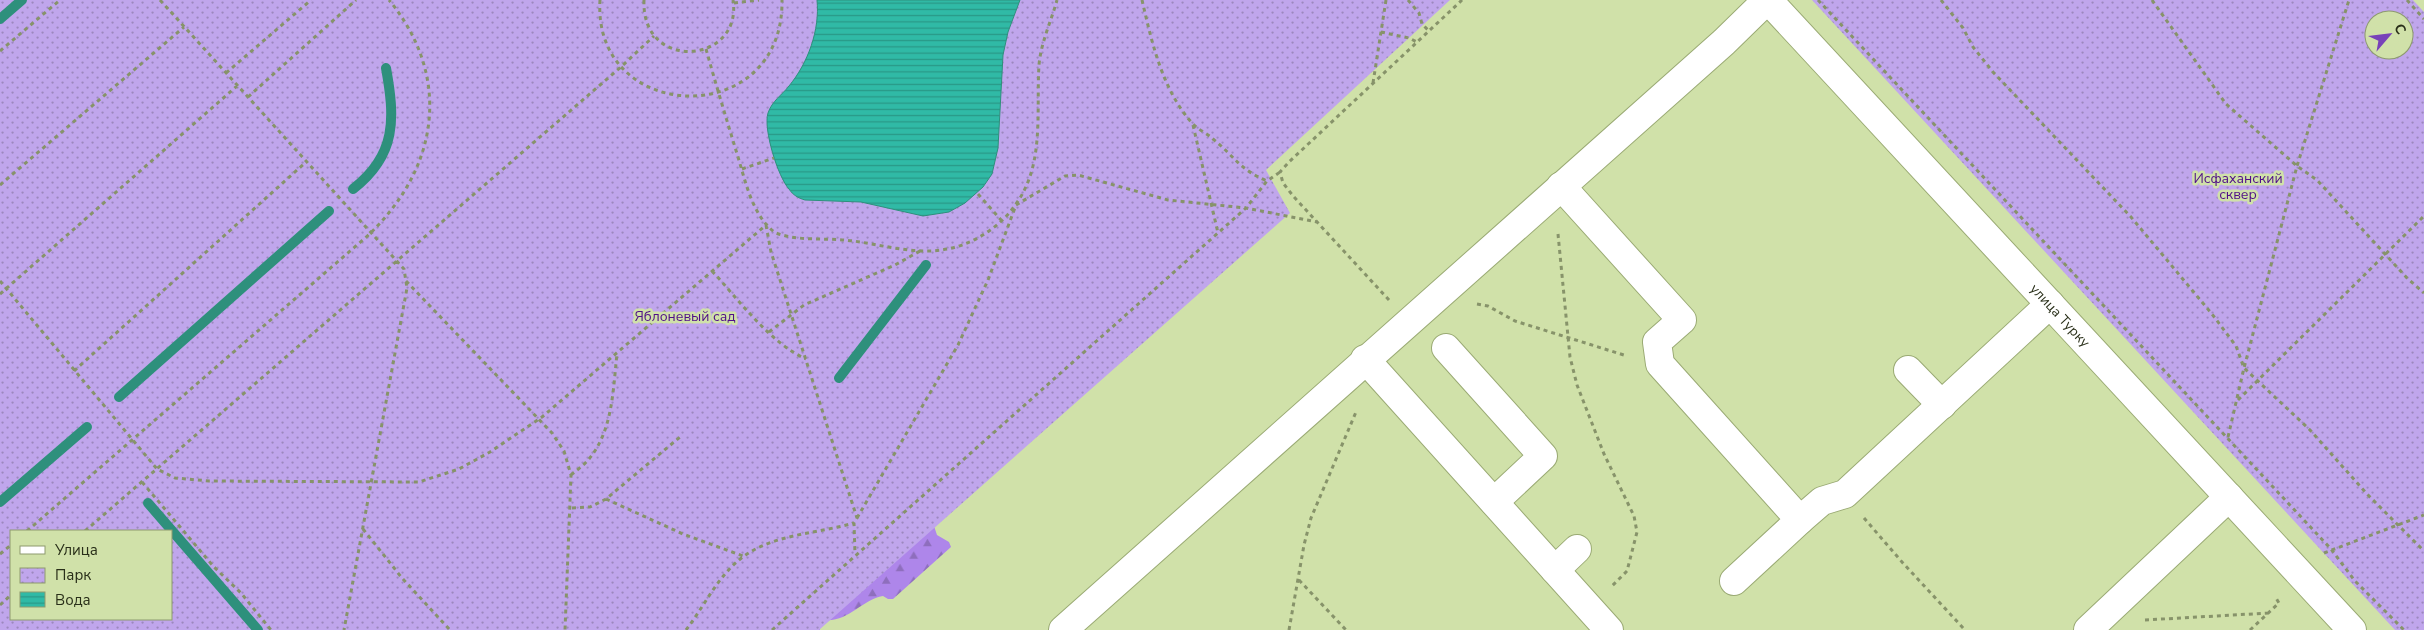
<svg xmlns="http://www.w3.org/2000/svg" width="2424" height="630" font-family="'Nunito Sans',sans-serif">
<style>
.forest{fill:url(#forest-firs)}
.park{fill:url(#park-dots);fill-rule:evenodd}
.water{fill:url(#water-rules);stroke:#2e907c}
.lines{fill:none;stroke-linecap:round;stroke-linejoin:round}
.stream{stroke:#2e907c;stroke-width:10}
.minor-casing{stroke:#9aaa74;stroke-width:30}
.path{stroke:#87936a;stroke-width:3;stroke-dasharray:4 4;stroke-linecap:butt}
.minor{stroke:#fff;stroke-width:28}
.labels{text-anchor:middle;stroke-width:5;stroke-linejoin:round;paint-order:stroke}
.park-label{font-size:14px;fill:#4f0e87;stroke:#d0e1a9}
.street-label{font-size:14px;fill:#292f19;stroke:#d0e1a9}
</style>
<defs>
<pattern id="forest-firs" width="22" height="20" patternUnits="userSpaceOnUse" patternTransform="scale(1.25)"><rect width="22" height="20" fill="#ae86ea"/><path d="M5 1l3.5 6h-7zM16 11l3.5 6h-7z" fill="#8e6ebd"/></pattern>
<pattern id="park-dots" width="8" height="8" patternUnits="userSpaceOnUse" patternTransform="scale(1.25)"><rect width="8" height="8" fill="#c0a6ec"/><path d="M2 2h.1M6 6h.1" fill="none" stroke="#9c88be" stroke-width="1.8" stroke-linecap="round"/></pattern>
<pattern id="water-rules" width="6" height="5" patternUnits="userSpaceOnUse" patternTransform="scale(1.25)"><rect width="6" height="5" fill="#30baa6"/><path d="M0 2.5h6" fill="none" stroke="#299886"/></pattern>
</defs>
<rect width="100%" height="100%" fill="#d0e1a9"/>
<path class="forest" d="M 934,526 L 937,535 L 949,542 L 951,547 L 893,599 L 888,599 L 883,596 C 860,600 846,626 819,619 L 820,630 L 775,630 Z"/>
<path class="park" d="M 0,0 L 1450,0 L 1266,170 L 1290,213 L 819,630 L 0,630 ZM 11,531 L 171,531 L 171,619 L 11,619 Z
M 1812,0 L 2413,0 L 2424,12 L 2424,630 L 2395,630 ZM 2374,20 L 2404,20 L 2404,50 L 2374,50 Z"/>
<path class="water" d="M 817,0 L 1020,0 L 1008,32 L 1003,55 L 998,148 L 992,174 L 983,187 L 965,203 L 949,212 L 923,216 L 861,202 L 805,200 C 798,198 793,195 789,189 C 778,177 763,129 768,113 C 772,101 782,95 789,86 C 808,63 820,30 817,0 Z"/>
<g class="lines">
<path class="stream" d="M 0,19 L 22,0
M 353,189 C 397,155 395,118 386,68
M 839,378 L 926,265
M 119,397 L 329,211
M 0,502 L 87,427
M 148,503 L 258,630"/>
<defs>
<g id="minor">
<path id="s1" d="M 1768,0 L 2352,630"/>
<path d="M 1561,186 L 1682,320 L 1657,342 L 1660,364 L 1800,520 L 1734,581"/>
<path d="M 1446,348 L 1543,456 L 1494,502"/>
<path d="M 1365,359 L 1609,630"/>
<path d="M 1908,370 L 1942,405"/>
<path d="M 1800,520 L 1822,501 L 1845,494 L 2050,304"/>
<path d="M 1555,570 L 1577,549"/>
<path d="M 1063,630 L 1724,42 L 1767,0"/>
<path d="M 2088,630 L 2229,497"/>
</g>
</defs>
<use href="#minor" class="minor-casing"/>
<path class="path" d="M 160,0 L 404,269 L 407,288 L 344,630
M 600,0 C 592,125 784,131 782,0
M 644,0 C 641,73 743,64 733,0
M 1142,0 C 1152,43 1162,89 1192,123 C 1198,130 1207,133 1213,139 C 1235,157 1239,169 1267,181
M 1408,0 L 1419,13 L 1422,24 L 1429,31
M 1818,0 L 2331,549 L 2355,581 L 2404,630
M 1941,0 L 1963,28 L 1973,47 L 1993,72 L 2131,217 L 2212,314 L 2236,346 L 2244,368 L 2310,430 L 2367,494 L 2424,551
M 2152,0 L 2226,104 L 2297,166 L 2317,180 L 2407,278 L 2424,293
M 2407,0 L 2424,19
M 734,3 L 759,0
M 1381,32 L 1409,38 L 1417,42
M 706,49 C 716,85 727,121 738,157 C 745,180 750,204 765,223 C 768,226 772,231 776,233 C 797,241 822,238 844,240 C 879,243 916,257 952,248 C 977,242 1002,225 1016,204 C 1045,164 1036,111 1039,65 C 1041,42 1051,22 1057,0
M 0,51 L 60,0
M 226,73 L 311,0
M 1373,83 L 1386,0
M 248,97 L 356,0
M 1193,125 L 1218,233
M 742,169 L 774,158
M 0,185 L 184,27
M 978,194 L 1002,221
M 766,225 L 771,252 L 857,518 L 854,523 L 855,554
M 1558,234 L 1570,357 L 1577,385 L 1604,454 L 1634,516 L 1637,532 L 1627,571 L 1612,586
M 712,271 C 739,300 770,343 806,359
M 0,281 L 157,469 L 175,478 L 209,481 L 419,482 L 459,469 L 490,452 L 542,417 L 766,225
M 406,281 L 552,433 L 564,451 L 571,475 L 565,630
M 0,294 L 237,86
M 1389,300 L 1294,197 L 1283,183 L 1280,172 L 1289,162 L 1462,0
M 1477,304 L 1488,306 L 1515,321 L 1627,356
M 769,332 L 804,305 L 895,265 L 920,251
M 74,371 L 306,162
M 2238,400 L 2424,216
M 2228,437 L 2244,368 L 2297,166 L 2349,0
M 571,475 C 577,470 584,465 589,459 C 613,430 613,389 617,354
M 142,482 L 214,567 L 241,593 L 271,630
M 606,499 L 683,534 L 743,556
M 572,508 L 590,507 L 606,499 L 680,437
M 857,518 L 958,345 L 988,280 L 1016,205 L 1065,176 L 1078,175 L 1168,200 L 1246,208 L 1317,222
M 1864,518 L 1902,562 L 1965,630
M 363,529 L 402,578 L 450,630
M 27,531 L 364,239 C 438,172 454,79 389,0
M 85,531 L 622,66 L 654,36
M 2324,553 L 2424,515
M 0,554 L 11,545
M 1299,580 L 1346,630
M 0,605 L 11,595
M 2145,620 L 2269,613
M 686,630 C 703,608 717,578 739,560 C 770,534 816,534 854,523
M 772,630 L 1246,208 L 1267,181 L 1280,172
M 1289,630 L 1304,545 L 1311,518 L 1356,412
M 2250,630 L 2279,603 L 2276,598"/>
<use href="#minor" class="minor"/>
</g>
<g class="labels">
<g class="park-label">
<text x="2238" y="183">Исфаханский<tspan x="2238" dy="16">сквер</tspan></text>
<text x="685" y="321">Яблоневый сад</text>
</g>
<g class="street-label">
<text dy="5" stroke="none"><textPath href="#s1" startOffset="430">улица Турку</textPath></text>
</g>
</g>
<rect x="10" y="530" width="162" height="90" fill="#d0e1a9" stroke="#8d9a6f"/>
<rect x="20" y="546" width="25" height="8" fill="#ffffff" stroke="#8d9a6f"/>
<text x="55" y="555" font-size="15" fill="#292f19">Улица</text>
<rect x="20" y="568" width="25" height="15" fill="url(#park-dots)" stroke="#8d9a6f"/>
<text x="55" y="580" font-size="15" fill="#292f19">Парк</text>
<rect x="20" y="592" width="25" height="15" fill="url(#water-rules)" stroke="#8d9a6f"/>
<text x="55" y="605" font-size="15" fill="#292f19">Вода</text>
<g transform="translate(2389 35) rotate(62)"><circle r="24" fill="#d0e1a9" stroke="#8d9a6f"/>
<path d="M0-4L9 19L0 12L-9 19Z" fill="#7842b9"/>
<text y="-8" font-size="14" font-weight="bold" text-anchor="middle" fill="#292f19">С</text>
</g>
</svg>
